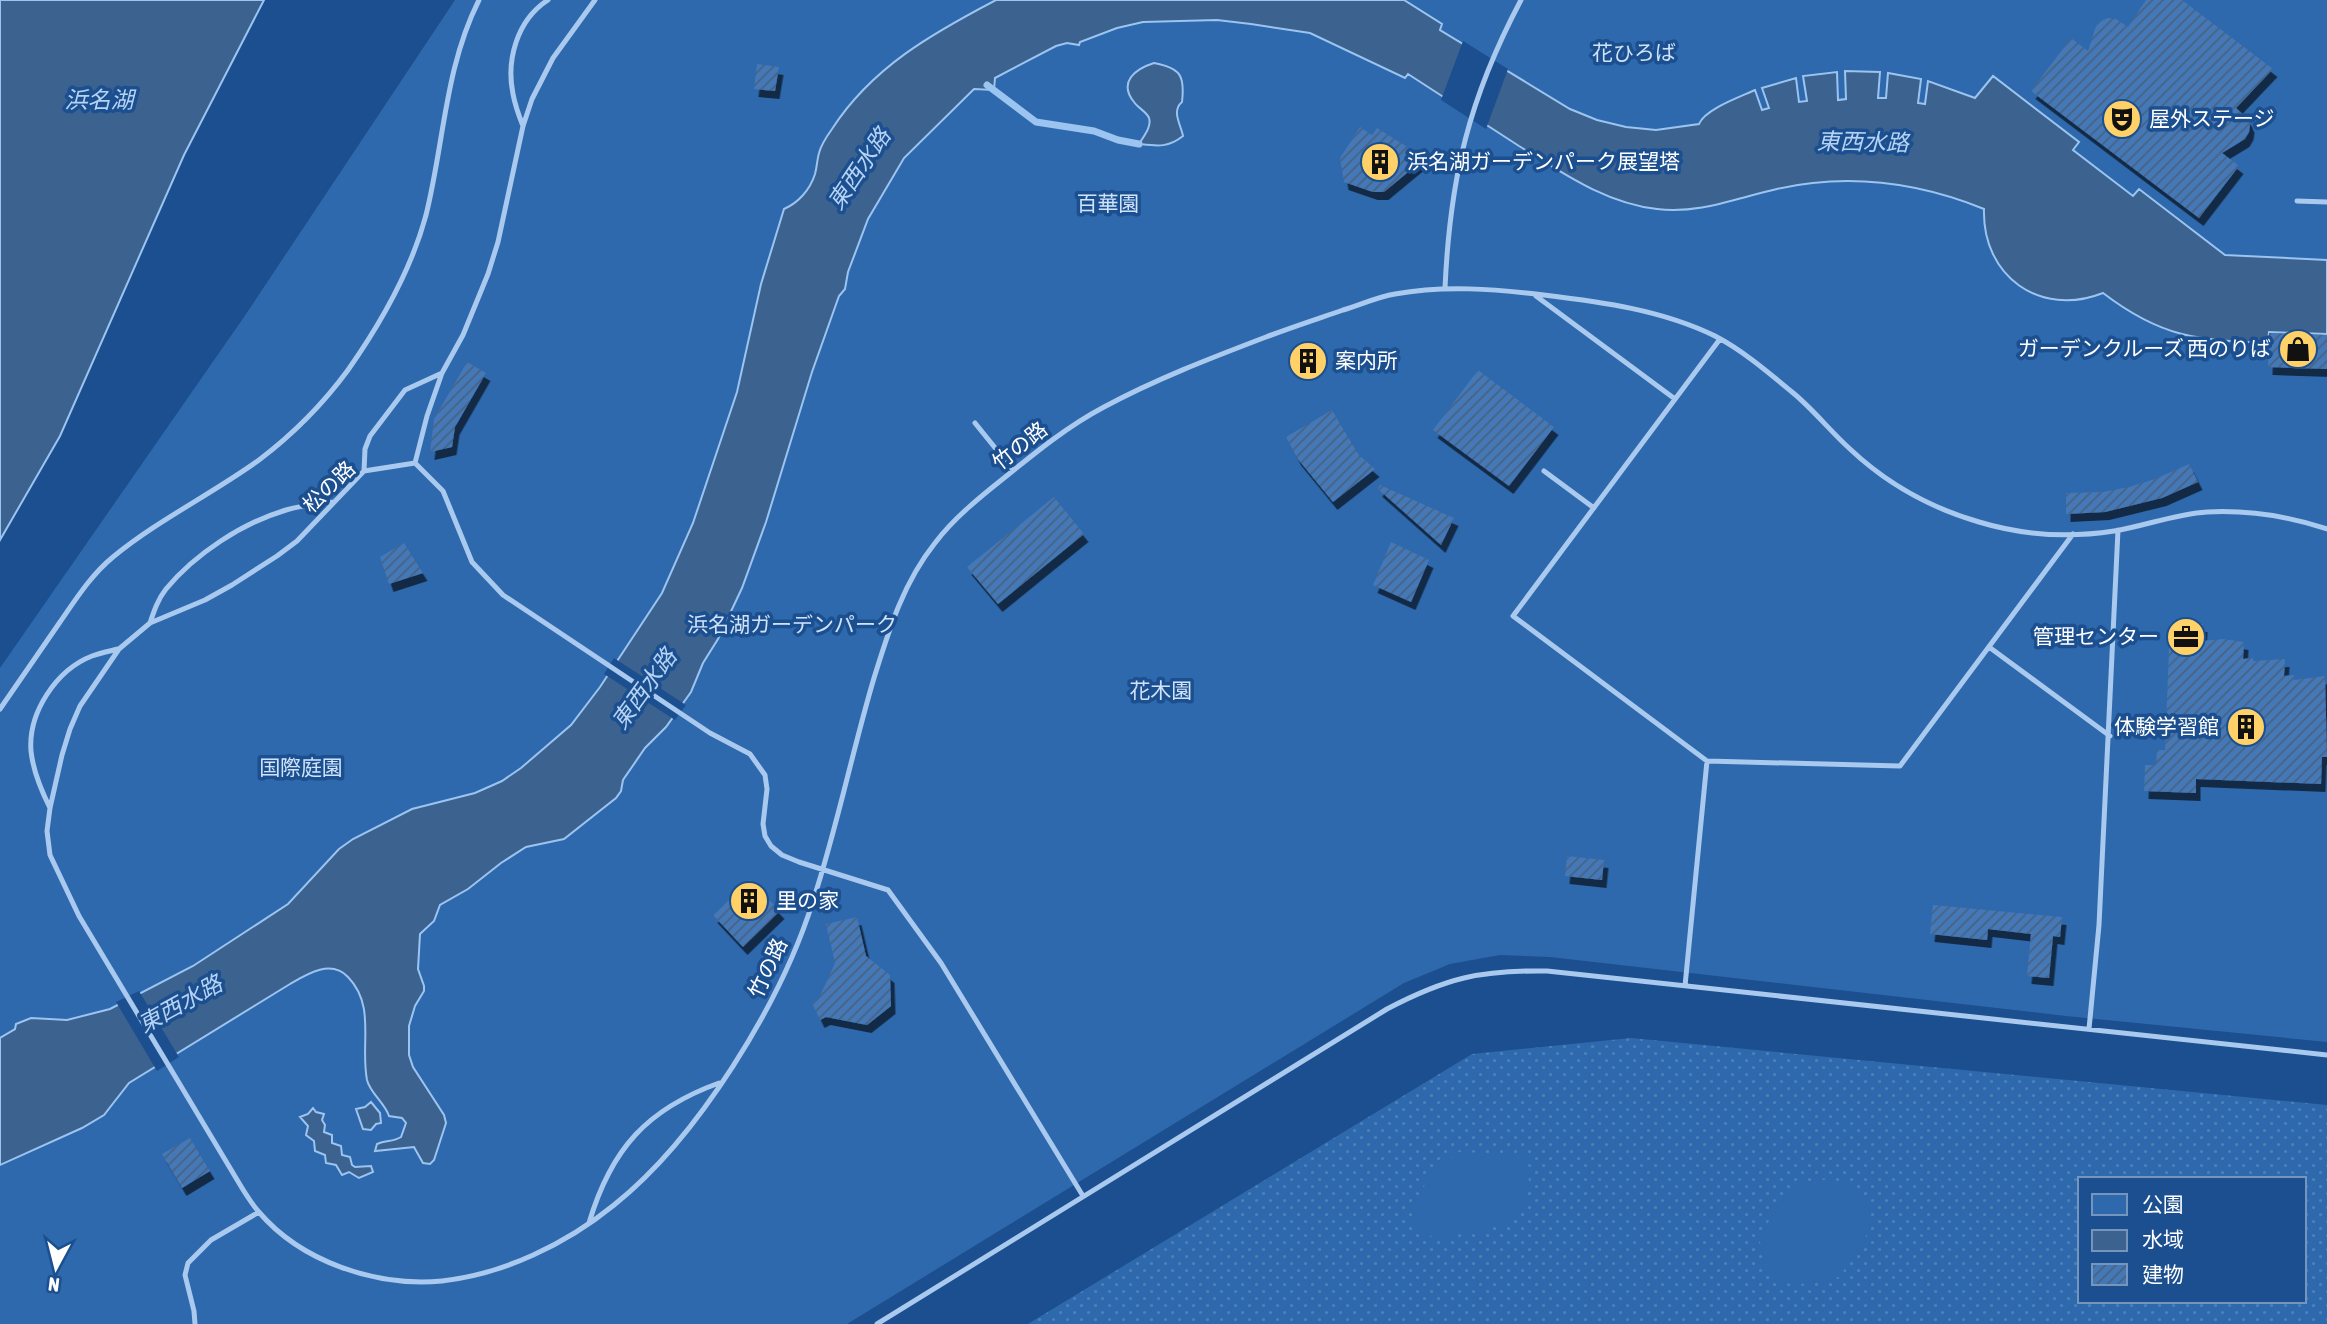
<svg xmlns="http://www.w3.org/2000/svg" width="2327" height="1324" font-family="'Asap Condensed','Noto Sans JP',sans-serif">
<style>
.grass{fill:url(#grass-dots);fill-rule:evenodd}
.park{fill:#2e69ad}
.water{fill:#3c6290;stroke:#9cc4f0;stroke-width:2}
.pier{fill:#1b4f8f}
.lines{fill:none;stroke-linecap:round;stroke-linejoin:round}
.stream{stroke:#9cc4f0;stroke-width:7}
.building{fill:url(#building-hatch);filter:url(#shadow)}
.lane{stroke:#a9c9ee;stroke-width:5}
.labels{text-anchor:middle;stroke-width:7;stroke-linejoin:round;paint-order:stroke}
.park-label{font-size:21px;fill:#cfe3fa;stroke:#1b4f8f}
.poi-label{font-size:21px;fill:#fff;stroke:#1b4f8f;text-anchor:start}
.street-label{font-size:21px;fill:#fff;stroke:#1b4f8f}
.water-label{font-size:23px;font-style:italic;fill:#b5d3f5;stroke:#1b4f8f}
</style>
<defs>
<pattern id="grass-dots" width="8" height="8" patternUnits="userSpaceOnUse" patternTransform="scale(1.75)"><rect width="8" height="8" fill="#2e69ad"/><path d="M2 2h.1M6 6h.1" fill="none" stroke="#4d80b9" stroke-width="1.8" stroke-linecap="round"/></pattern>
<pattern id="building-hatch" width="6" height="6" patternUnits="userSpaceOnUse" patternTransform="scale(1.75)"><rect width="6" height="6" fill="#4478b7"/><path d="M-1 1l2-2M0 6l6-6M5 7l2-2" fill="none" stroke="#486282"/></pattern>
<filter id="shadow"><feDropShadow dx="4.5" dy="8" stdDeviation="0" flood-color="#0009"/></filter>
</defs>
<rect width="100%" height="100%" fill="#1b4f8f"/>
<path class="grass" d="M 1631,1038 L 2327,1105 L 2327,1324 L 1028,1324 L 1472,1054 ZM 2080,1179 L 2304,1179 L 2304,1301 L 2080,1301 Z"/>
<path class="park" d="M 455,0 L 2327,0 L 2327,1042 L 2066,1016 L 1550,957 L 1500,955 L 1450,964 L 1404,983 L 847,1324 L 0,1324 L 0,668 L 244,317 Z
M 1459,1152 L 1527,1155 C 1538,1231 1494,1225 1436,1239 L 1415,1226 L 1411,1211 C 1424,1181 1434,1172 1459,1152 Z
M 1816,1179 C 1857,1183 1856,1178 1872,1218 L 1864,1242 L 1839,1277 L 1801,1284 L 1779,1283 L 1764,1261 L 1759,1237 L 1777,1208 L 1794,1189 Z"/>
<path class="water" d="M 0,0 L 264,0 L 184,155 L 60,436 L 0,540 Z
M 996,0 L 1404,0 L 1442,24 L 1440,30 L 1570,109 L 1597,120 L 1626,127 L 1656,130 L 1699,124 C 1705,109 1740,97 1755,90 L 1762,110 L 1769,108 L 1762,88 L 1796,78 L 1799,102 L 1807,101 L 1803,76 L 1837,72 L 1838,100 L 1846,99 L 1845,71 L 1880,72 L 1878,98 L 1886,98 L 1888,73 L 1921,79 L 1918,103 L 1925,104 L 1928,81 L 1975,98 L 1993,76 L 2079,142 L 2073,150 L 2133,196 L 2139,189 L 2225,255 L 2327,260 L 2327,334 L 2269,332 L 2268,343 C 2197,340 2162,338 2103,293 C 2040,318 1982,276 1984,209 C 1917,182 1848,173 1777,189 C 1736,198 1700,214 1657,209 C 1605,203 1563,173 1519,146 C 1482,122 1445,98 1408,74 L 1405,78 L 1310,33 L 1251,24 L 1217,20 L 1143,22 L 1117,28 L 1080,42 L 1079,45 L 1067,43 L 1056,46 L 995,78 L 994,90 L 974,89 L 904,158 L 868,219 L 848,272 L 845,289 L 839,296 L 812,372 L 766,522 L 742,588 L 718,639 L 703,663 L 691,692 L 666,727 L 645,748 L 623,780 L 621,791 L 616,798 L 564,839 L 526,847 L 501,863 L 468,889 L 440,905 L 434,921 L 420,934 L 418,969 L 424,986 L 424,991 L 415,1006 L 409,1026 L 409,1055 L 413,1067 L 444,1115 L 446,1123 L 434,1160 L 430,1164 L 423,1163 L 414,1147 L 375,1151 L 377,1144 C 386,1140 393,1142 401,1137 L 406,1123 L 402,1118 L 389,1116 C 385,1103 370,1093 367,1080 C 360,1044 376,1006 348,977 C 331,959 307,974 290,984 L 129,1083 L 104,1115 L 82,1128 L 0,1165 L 0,1038 L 15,1029 L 16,1024 L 31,1018 L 67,1020 L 110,1009 L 193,966 L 288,904 L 339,849 L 353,839 L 412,809 L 475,793 L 502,781 L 521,768 L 571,725 L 600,687 L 662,593 L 693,523 L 737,392 L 761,284 L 784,209 C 798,203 810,190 815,174 C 817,167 817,160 819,153 C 821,145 827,136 832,129 C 872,67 933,33 996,0 Z
M 1154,63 C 1181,68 1185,76 1182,102 C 1171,111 1181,125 1183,136 C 1168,148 1157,146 1139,144 C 1143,137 1152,127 1149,118 C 1147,112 1138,108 1134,102 C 1118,82 1135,69 1154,63 Z
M 371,1102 L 380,1113 L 381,1123 L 376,1124 L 371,1130 L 363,1129 L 356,1109 L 365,1107 Z
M 313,1108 L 316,1112 L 324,1114 L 322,1120 L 325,1125 L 324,1132 L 332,1135 L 332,1143 L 341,1146 L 342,1155 L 350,1157 L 352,1165 L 355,1167 L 371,1166 L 373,1172 L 359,1178 L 349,1172 L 342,1175 L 336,1165 L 326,1163 L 325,1155 L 315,1151 L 314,1141 L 306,1135 L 308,1126 L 300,1117 L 308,1114 Z"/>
<path class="pier" d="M 1463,41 L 1508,69 L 1486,129 L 1441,100 Z
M 614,658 L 686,705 L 675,720 L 604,674 Z
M 139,991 L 179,1057 L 157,1071 L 116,1002 Z"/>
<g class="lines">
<path class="stream" d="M 987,85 L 1036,122 L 1094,131 L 1118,140 L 1139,144"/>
</g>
<path class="building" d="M 2146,0 L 2182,0 L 2273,69 L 2236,108 L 2247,118 L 2250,125 L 2249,132 L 2245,139 L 2222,153 L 2239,166 L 2199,218 L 2031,91 L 2071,38 L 2088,51 L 2096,26 L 2101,21 L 2108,18 L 2116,19 L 2128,27 Z
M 757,64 L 779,67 L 775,91 L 754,89 Z
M 1360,127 L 1372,135 L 1377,128 L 1425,158 L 1384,192 L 1373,192 L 1344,182 L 1340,158 Z
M 2269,333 L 2327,335 L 2327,369 L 2268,367 Z
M 467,362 L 486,373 L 455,427 L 452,447 L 430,452 L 434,419 Z
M 1478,370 L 1554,427 L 1509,486 L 1433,430 Z
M 1332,410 L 1359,455 L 1375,469 L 1333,502 L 1297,458 L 1286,437 Z
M 2189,464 L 2198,482 L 2162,498 L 2105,512 L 2066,514 L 2066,493 L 2103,492 L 2129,487 L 2155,479 Z
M 1380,485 L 1454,518 L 1441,545 L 1378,489 Z
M 1054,497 L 1084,534 L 998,604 L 967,567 Z
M 1391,542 L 1429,560 L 1411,602 L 1373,585 Z
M 404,543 L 423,573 L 389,584 L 380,557 Z
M 2170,623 L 2203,624 L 2202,641 L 2223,639 L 2244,642 L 2243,659 L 2253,658 L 2253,661 L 2285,659 L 2284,676 L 2294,675 L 2294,680 L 2325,676 L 2327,757 L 2322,757 L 2321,784 L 2196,779 L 2196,793 L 2144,791 L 2145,765 L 2156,765 L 2157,750 L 2165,750 Z
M 1567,856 L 1604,860 L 1602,880 L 1565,876 Z
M 750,880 L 780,911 L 743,947 L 713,915 Z
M 1933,905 L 2062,917 L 2060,937 L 2053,936 L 2049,978 L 2027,976 L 2031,934 L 1988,929 L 1987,940 L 1930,934 Z
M 857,917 L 866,956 L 890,975 L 891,1006 L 867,1025 L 826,1017 L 820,1020 L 812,1003 L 818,1000 L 835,963 L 826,924 Z
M 190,1138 L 210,1171 L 182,1188 L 162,1154 Z"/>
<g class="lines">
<path class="lane" d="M 523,126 C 519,116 515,105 513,94 C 506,60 517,20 548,0
M 2297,201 L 2327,202
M 1445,288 C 1450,177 1469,98 1521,0
M 1536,296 L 1675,399
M 1720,339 L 1513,616 L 1707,761 L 1900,766 L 2073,534
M 975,423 L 1013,470
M 415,463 L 364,471 L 297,541 L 277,556 L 232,585 L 205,600 L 150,623 L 119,649 L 80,706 L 70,729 L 62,755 L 50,808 L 47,831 L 50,855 L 79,916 L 242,1188 C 247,1196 252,1204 258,1211 C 301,1262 376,1287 442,1281 C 504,1274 566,1244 614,1205 C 698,1138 781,1003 813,901 C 837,828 852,752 874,678 C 889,630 903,583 935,543 C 954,518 980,497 1004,478 C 1036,452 1068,426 1104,407 C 1156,379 1211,358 1266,337 C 1292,327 1317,319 1343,310 C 1360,305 1377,297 1395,294 C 1445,285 1494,289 1544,295 C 1602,302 1662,310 1715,336 C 1742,350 1768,372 1792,392 C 1813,409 1830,431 1850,449 C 1886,483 1931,508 1979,522 C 2022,535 2069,538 2114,531 C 2145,526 2175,514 2207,512 C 2248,510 2288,516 2327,529
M 415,463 L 443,491 L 472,562 L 503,595 L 710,733 L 750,754 L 765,775 L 767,789 L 763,824 L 765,836 L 771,846 L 782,855 L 799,862 L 888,890 L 941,963 L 1083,1196
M 415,463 L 427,416 L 442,373 L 463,335 L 488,274 L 498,242 L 523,126 L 532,99 L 553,58 L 595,0
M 364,471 L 365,449 L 370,436 L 405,390 L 442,373
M 1544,471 L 1594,508
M 150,623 C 154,611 158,599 166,589 C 195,554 242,523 286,510 C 302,505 318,504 334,502
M 1989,647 L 2110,736
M 0,709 C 20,680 40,651 60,622 C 76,599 91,575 113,557 C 158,520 212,494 259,460 C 292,435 323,404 348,370 C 381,323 411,271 426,215 C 444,143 445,67 479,0
M 50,808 C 41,790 33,771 31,751 C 28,713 56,670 92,656 C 100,653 110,651 118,649
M 1685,986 L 1707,761
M 2089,1029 L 2099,925 L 2118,530
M 589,1223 C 611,1149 647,1109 719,1083
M 195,1324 L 194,1311 L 185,1275 L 188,1263 L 211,1240 L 259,1212
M 877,1324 L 1387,1009 C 1446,978 1480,970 1547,971 L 2327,1055"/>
</g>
<defs>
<symbol id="theatre-disc" viewBox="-11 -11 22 22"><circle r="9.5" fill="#ffd166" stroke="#1b4f8f"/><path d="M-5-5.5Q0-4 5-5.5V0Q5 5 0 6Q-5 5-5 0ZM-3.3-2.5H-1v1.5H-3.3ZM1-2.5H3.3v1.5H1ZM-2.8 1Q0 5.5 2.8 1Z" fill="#111"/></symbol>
<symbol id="building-disc" viewBox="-11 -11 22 22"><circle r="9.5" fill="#ffd166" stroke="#1b4f8f"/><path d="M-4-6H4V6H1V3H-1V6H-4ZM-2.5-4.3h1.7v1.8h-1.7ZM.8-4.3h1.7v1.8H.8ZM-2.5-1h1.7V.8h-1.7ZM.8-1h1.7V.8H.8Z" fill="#111"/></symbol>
<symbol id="shop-disc" viewBox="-11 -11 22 22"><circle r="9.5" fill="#ffd166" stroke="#1b4f8f"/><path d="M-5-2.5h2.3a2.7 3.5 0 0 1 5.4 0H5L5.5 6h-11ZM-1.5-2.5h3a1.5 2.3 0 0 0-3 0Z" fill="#111"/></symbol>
<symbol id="office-disc" viewBox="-11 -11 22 22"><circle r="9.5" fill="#ffd166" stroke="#1b4f8f"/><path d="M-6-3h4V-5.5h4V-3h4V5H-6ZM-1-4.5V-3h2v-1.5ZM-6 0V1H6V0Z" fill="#111"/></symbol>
</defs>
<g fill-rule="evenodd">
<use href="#theatre-disc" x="2100" y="97" width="44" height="44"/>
<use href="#building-disc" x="1358" y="140" width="44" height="44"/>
<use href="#shop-disc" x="2276" y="327" width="44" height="44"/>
<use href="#building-disc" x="1286" y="339" width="44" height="44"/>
<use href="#office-disc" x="2164" y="615" width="44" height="44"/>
<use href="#building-disc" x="2224" y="705" width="44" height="44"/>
<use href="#building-disc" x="727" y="879" width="44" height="44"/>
</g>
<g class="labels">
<g class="park-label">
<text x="1634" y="60">花ひろば</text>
<text x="1108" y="211">百華園</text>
<text x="792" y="632">浜名湖ガーデンパーク</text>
<text x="1161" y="698">花木園</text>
<text x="301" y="775">国際庭園</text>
</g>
<g class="poi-label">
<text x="2149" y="126">屋外ステージ</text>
<text x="1407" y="169">浜名湖ガーデンパーク展望塔</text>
<text x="2271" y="356" text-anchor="end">ガーデンクルーズ 西のりば</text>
<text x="1335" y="368">案内所</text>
<text x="2159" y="644" text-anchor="end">管理センター</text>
<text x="2219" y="734" text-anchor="end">体験学習館</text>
<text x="776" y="908">里の家</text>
</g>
<g class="street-label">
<text transform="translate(1020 446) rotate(-38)" y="7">竹の路</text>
<text transform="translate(329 487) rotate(-44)" y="7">松の路</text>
<text transform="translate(768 968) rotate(-65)" y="7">竹の路</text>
</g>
<g class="water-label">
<text x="99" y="108">浜名湖</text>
<text transform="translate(1863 142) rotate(1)" y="8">東西水路</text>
<text transform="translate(859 169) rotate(-56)" y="8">東西水路</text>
<text transform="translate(644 689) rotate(-54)" y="8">東西水路</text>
<text transform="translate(180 1004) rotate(-29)" y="8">東西水路</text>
</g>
</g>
<rect x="2078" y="1177" width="228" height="126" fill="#1b4f8f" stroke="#7695bc" stroke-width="2"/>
<rect x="2092" y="1194" width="35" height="21" fill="#2e69ad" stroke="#7695bc" stroke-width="2"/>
<text x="2142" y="1212" font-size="21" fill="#ffffff">公園</text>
<rect x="2092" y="1230" width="35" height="21" fill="#3c6290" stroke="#7695bc" stroke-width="2"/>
<text x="2142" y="1247" font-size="21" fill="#ffffff">水域</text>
<rect x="2092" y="1264" width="35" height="21" fill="url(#building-hatch)" stroke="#7695bc" stroke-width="2"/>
<text x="2142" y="1282" font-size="21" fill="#ffffff">建物</text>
<g transform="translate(56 1268) rotate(187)" stroke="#1b4f8f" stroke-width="5" paint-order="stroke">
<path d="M0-5L12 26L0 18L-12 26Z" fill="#ffffff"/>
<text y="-10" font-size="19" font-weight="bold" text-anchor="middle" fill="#ffffff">N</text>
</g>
</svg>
